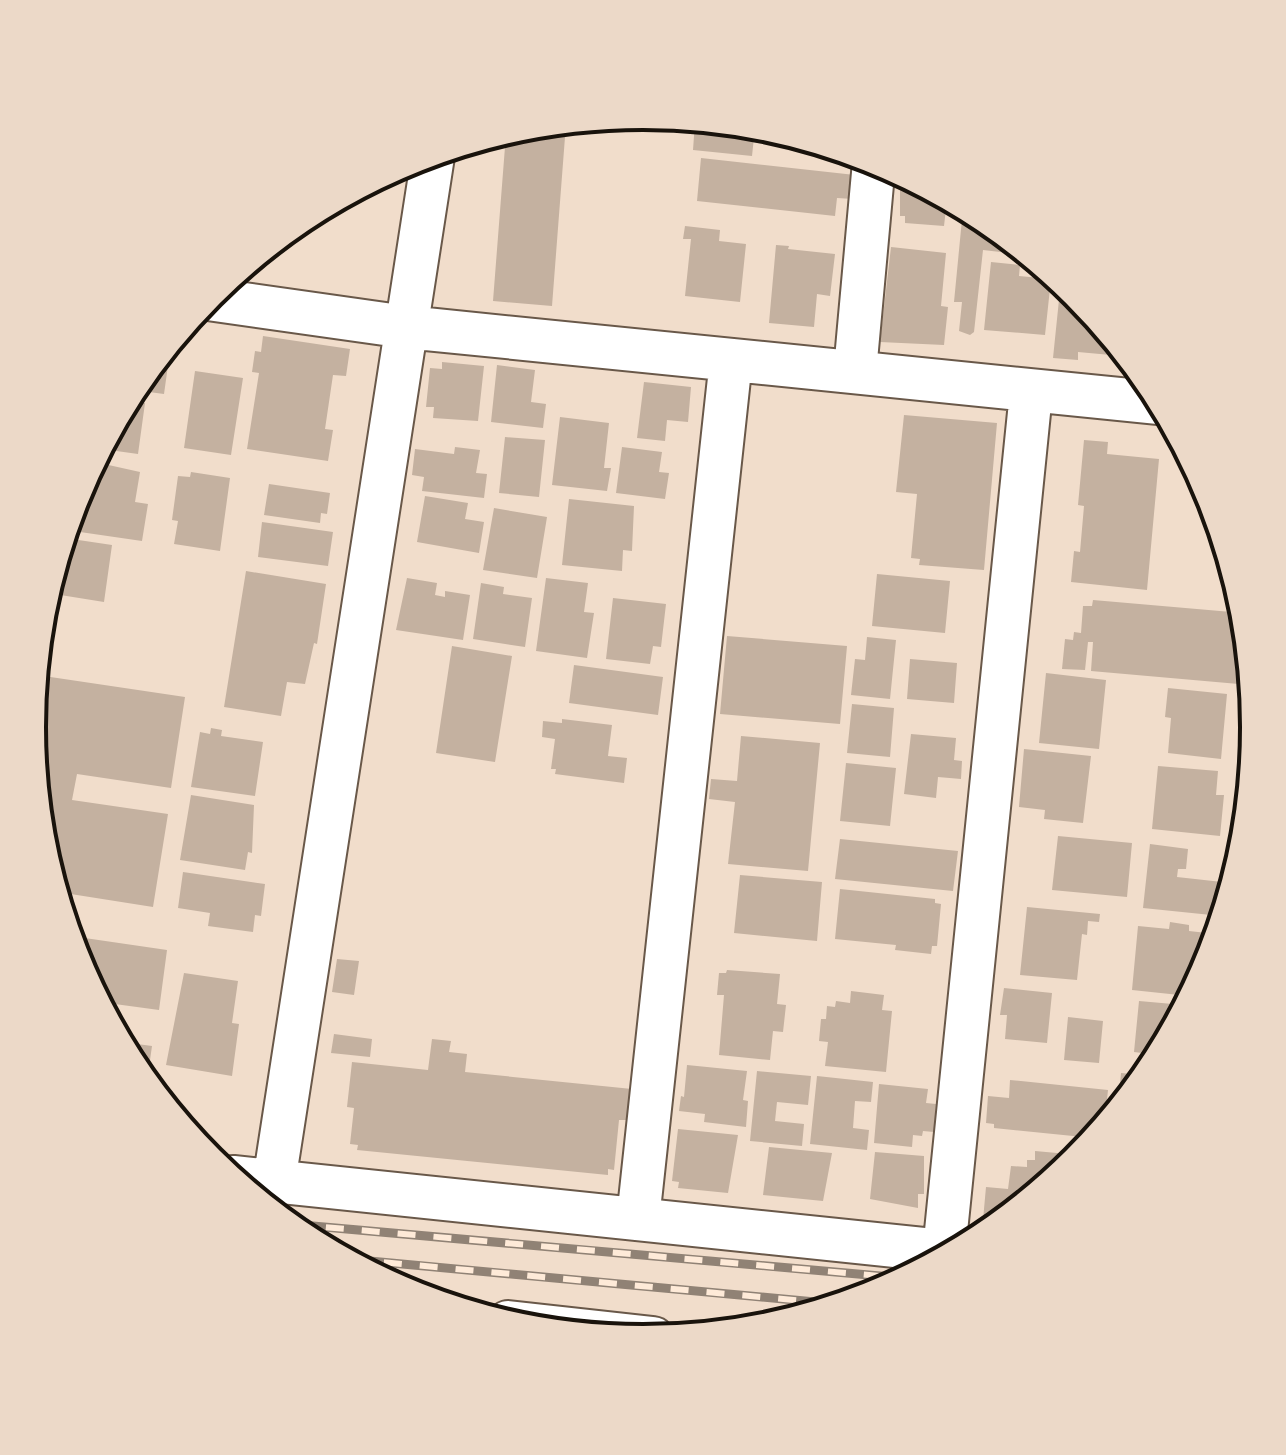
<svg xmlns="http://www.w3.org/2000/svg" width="1286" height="1455" font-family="'Exo 2',sans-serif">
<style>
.building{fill:#c4b1a0}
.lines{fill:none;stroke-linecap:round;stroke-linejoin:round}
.street-casing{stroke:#695849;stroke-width:46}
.street{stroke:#fff;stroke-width:42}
.rail-casing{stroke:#908275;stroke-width:9}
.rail{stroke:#feead8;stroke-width:6;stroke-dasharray:18;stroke-linecap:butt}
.rim{fill:none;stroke:#19130c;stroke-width:4}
</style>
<rect width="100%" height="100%" fill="#f1ddcb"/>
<path class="building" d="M 695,122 L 755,128 L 752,156 L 693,150 Z
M 566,124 L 552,306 L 493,301 L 506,134 Z
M 701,158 L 855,175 L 853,199 L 837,198 L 835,216 L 697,201 Z
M 900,175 L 947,200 L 944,226 L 905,223 L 905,216 L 900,216 Z
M 963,209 L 983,220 L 1026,255 L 983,250 L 974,332 L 970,335 L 959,331 L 962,302 L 954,302 Z
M 685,226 L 720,230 L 719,241 L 746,244 L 740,302 L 685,296 L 691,239 L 683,239 Z
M 776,245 L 789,246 L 788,249 L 835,254 L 830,296 L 817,294 L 814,327 L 769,323 Z
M 891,247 L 946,253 L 941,306 L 948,307 L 944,345 L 880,342 Z
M 991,262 L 1020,265 L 1019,276 L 1051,279 L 1045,335 L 984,330 Z
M 1060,290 L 1075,296 L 1112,341 L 1111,355 L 1078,352 L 1078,360 L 1053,358 Z
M 263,336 L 350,349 L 346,376 L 333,375 L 325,429 L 333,430 L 328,461 L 247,449 L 259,373 L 252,372 L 255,351 L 261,352 Z
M 171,344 L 164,394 L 134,390 L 135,388 Z
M 442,362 L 484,366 L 478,421 L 433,418 L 434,407 L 426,407 L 430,368 L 442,369 Z
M 497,365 L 535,370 L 531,402 L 546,404 L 543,428 L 491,422 Z
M 195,371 L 243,378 L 231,455 L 184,448 Z
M 644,382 L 691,387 L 688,422 L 667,420 L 665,441 L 637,438 Z
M 128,401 L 145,403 L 138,454 L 102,449 Z
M 904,415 L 997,423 L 984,570 L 919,565 L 920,559 L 911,558 L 917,494 L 896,492 Z
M 560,417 L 609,423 L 604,468 L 611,468 L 607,491 L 552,485 Z
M 505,437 L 545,440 L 539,497 L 499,493 Z
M 1084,440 L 1108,442 L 1107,454 L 1159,459 L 1147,590 L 1071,582 L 1074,551 L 1080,552 L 1084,506 L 1078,505 Z
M 455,447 L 480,450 L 476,473 L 487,474 L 484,498 L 422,491 L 424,477 L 412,475 L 415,449 L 454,454 Z
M 622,447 L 662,452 L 659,472 L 669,473 L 665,499 L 616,493 Z
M 95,462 L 140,472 L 135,502 L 148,504 L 142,541 L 80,532 L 89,475 Z
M 191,472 L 230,478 L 220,551 L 174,544 L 178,521 L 172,520 L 178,476 L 190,477 Z
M 269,484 L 330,493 L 327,514 L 321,513 L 320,523 L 264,515 Z
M 425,496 L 468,503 L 465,519 L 484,522 L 479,553 L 417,542 Z
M 569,499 L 634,506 L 632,551 L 623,550 L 622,571 L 562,565 Z
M 494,508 L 547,517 L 537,578 L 483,570 Z
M 262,522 L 333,532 L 328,566 L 258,557 Z
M 65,538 L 112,545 L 104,602 L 48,593 Z
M 246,571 L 326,584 L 317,644 L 314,643 L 305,684 L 287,682 L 281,716 L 224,707 Z
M 877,574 L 950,581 L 945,633 L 872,626 Z
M 407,578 L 437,583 L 435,595 L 445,597 L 445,591 L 470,595 L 463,640 L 396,630 Z
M 546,578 L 588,583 L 584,612 L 594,613 L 587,658 L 536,651 Z
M 481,583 L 504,587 L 503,594 L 532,598 L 525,647 L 473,639 Z
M 613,598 L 666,604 L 661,647 L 653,646 L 650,664 L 606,659 Z
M 1093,600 L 1243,613 L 1250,685 L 1091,671 L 1093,642 L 1088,642 L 1085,670 L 1062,669 L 1065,639 L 1073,640 L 1074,632 L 1081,633 L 1083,606 L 1092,606 Z
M 727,636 L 847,646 L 840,724 L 720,714 Z
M 867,637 L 896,640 L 890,699 L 851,695 L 855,659 L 865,660 Z
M 452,646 L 512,656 L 495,762 L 436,753 Z
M 910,659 L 957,663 L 954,703 L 907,699 Z
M 574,665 L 663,677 L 658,715 L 569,703 Z
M 1046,673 L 1106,680 L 1099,749 L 1039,743 Z
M 37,675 L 185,697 L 171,788 L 77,774 L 72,800 L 168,814 L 153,907 L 58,892 L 44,846 L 32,727 Z
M 1168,688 L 1227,694 L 1221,759 L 1168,753 L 1171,718 L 1165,717 Z
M 852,704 L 894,708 L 890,757 L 847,753 Z
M 562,719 L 612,725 L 608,756 L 627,758 L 624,783 L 555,774 L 556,769 L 551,769 L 555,739 L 542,737 L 543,721 L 562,723 Z
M 211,728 L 222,730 L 221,736 L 263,742 L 255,796 L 191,787 L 200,732 L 210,734 Z
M 911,734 L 956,738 L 954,760 L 962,761 L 961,779 L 938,777 L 936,798 L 904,794 Z
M 741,736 L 820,743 L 808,871 L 728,864 L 735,802 L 709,799 L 711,779 L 737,781 Z
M 1024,749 L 1091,756 L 1083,823 L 1044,819 L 1045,810 L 1019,807 Z
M 846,763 L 896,768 L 890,826 L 840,821 Z
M 1158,766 L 1218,771 L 1216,795 L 1224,795 L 1220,836 L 1152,829 Z
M 191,795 L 254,805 L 252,853 L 248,852 L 245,870 L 180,860 Z
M 1058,836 L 1132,843 L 1127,897 L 1052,890 Z
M 840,839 L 958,851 L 953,891 L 835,879 Z
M 1150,844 L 1188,849 L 1186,869 L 1178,869 L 1177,877 L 1231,883 L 1221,916 L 1143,908 Z
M 183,872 L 265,884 L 261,916 L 255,915 L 253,932 L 208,926 L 210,913 L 178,908 Z
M 740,875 L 822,882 L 817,941 L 734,933 Z
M 840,889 L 935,899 L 935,903 L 941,904 L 937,946 L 932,946 L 931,954 L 895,950 L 896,945 L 835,939 Z
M 1027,907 L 1100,914 L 1099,922 L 1088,921 L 1087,935 L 1082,934 L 1077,980 L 1020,975 Z
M 1170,922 L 1189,925 L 1189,931 L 1216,934 L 1207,962 L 1189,996 L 1132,990 L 1138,926 L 1169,929 Z
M 71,936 L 167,950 L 159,1010 L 100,1002 L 78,961 Z
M 337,959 L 359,961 L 354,995 L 332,992 Z
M 727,970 L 780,974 L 777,1004 L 786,1005 L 783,1032 L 773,1031 L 770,1060 L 719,1055 L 724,995 L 717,995 L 719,973 L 726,973 Z
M 184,973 L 238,981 L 232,1023 L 239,1024 L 232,1076 L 166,1065 Z
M 1004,988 L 1052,993 L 1047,1043 L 1005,1039 L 1007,1015 L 1000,1015 Z
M 851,991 L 884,995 L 882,1010 L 892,1011 L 886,1072 L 825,1066 L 828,1042 L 819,1041 L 821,1019 L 826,1019 L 827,1006 L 835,1007 L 836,1001 L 850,1003 Z
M 1139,1001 L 1184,1005 L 1158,1055 L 1134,1052 Z
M 1068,1017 L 1103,1021 L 1099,1063 L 1064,1060 Z
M 334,1034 L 372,1039 L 370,1057 L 331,1053 Z
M 432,1039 L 451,1041 L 449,1052 L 467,1054 L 465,1072 L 632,1089 L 629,1120 L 619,1120 L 614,1170 L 608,1169 L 608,1175 L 357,1150 L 358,1145 L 350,1144 L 354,1108 L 347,1107 L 352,1062 L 428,1070 Z
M 122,1042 L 152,1046 L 147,1081 L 135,1067 Z
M 687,1065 L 747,1071 L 743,1100 L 748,1101 L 746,1127 L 704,1122 L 705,1114 L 679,1111 L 681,1096 L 684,1097 Z
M 757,1071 L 811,1076 L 808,1105 L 777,1102 L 775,1121 L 804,1124 L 802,1146 L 750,1141 Z
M 1121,1073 L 1144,1075 L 1118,1107 Z
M 817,1076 L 873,1082 L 871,1102 L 855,1101 L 853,1128 L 869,1130 L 867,1150 L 810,1144 Z
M 1010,1080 L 1108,1090 L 1106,1109 L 1111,1110 L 1110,1116 L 1093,1138 L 994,1128 L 994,1124 L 986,1123 L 988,1096 L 1009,1098 Z
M 879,1084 L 928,1089 L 926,1103 L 936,1104 L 934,1132 L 923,1131 L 922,1136 L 913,1135 L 912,1147 L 874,1143 Z
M 678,1129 L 738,1135 L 728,1193 L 678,1188 L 679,1182 L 672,1181 Z
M 769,1147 L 832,1153 L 823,1201 L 763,1195 Z
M 1035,1151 L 1079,1155 L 1000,1221 L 983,1220 L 986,1187 L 1008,1189 L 1011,1166 L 1027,1167 L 1027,1160 L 1035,1160 Z
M 875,1152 L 924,1156 L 924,1194 L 918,1194 L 918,1208 L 870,1199 Z"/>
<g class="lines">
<defs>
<path id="street" d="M 208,299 L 406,327 L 1159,403
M 855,371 L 874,162
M 233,1177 L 952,1252
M 274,1182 L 433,156
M 638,1219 L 731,360
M 944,1251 L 1031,393
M 508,1322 L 653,1338"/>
</defs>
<use href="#street" class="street-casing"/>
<use href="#street" class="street"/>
<defs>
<path id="rail" d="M 290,1224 L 903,1278
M 348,1259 L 837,1304"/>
</defs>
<use href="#rail" class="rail-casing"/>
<use href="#rail" class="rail"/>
</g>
<path d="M0 0H1286V1455H0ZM46 727a597 597 0 1 1 1194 0a597 597 0 1 1-1194 0Z" fill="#ecd9c8" fill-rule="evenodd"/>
<path class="rim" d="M46 727a597 597 0 1 1 1194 0a597 597 0 1 1-1194 0Z"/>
</svg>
